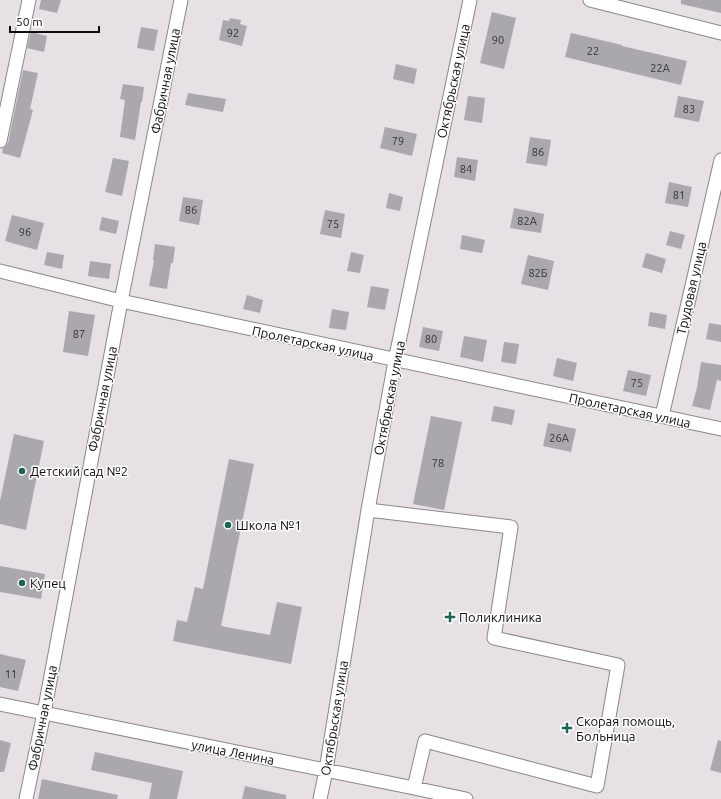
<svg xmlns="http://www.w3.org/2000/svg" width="721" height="799" font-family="Ubuntu,sans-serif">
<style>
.building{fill:#aaa7ae}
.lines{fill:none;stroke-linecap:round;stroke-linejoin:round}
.minor-casing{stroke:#8c868a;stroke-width:15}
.minor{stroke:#fff;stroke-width:13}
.poi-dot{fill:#206353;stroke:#fff;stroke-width:1.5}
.labels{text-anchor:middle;stroke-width:3;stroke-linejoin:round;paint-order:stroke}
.number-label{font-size:11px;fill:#343234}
.street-label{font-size:13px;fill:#0d0b0c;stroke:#fff}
.poi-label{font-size:13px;fill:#0d0b0c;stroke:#fff;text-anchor:start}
</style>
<rect width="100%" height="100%" fill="#e7e0e5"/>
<path class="building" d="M 41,0 L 61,0 L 57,13 L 39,9 Z
M 681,0 L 721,0 L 721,13 L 681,4 Z
M 492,12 L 516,18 L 504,69 L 480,63 Z
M 230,18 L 241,20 L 240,24 L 247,26 L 242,46 L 219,40 L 223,20 L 229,21 Z
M 141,27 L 158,30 L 154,51 L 137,48 Z
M 31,32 L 47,36 L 44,52 L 27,48 Z
M 571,33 L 622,45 L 622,46 L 687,61 L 681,85 L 565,57 Z
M 396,64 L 417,69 L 414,84 L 393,79 Z
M 23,70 L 38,73 L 30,109 L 33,110 L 20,158 L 2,153 L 3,148 L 6,146 L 8,143 Z
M 123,84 L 144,87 L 142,102 L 141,102 L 135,140 L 120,137 L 125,100 L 120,99 Z
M 188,93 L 226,99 L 223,112 L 185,105 Z
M 468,96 L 485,98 L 482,123 L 464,120 Z
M 678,96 L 704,101 L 699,122 L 674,117 Z
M 385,127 L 417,134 L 412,156 L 380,148 Z
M 530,137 L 551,140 L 547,166 L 526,163 Z
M 457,157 L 478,160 L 475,181 L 454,177 Z
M 113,158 L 129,161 L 122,196 L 105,192 Z
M 669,182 L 692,187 L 688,207 L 665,203 Z
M 389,193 L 403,197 L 400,211 L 386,208 Z
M 183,197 L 203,200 L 199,225 L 179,221 Z
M 514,208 L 544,214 L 541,233 L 510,228 Z
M 325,210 L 345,214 L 341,238 L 320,234 Z
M 12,215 L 44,223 L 37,250 L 5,241 Z
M 102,217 L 119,221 L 116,234 L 99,230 Z
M 670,231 L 685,235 L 681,249 L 666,245 Z
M 462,235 L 485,240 L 482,253 L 460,249 Z
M 155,244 L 175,247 L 173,263 L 171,263 L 167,289 L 149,286 L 154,261 L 153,260 Z
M 47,252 L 64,255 L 62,269 L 44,265 Z
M 351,252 L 364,255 L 360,273 L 347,271 Z
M 646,253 L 666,259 L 662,273 L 642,267 Z
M 528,255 L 554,261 L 548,290 L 521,284 Z
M 90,261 L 111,264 L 109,279 L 88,276 Z
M 371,286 L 389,289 L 385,310 L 367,307 Z
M 247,295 L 263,300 L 260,313 L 243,309 Z
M 332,309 L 349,312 L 346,330 L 329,328 Z
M 69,311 L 95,315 L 88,356 L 63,352 Z
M 650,312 L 667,315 L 665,329 L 648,326 Z
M 709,323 L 721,325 L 721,342 L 706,339 Z
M 423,327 L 443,331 L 439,351 L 419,347 Z
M 464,336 L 487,340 L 483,362 L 460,357 Z
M 504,342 L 519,344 L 516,364 L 501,362 Z
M 557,358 L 577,363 L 573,381 L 553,376 Z
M 701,362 L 721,365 L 721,381 L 717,380 L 710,410 L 692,406 L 697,388 Z
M 628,370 L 651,375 L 646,396 L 623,391 Z
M 494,406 L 515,410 L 512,425 L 491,421 Z
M 431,416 L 462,422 L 444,510 L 413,504 Z
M 548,423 L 576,429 L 571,452 L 543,446 Z
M 14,434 L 44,441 L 26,530 L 0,524 L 0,501 Z
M 229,459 L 254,464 L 221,626 L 270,635 L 277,602 L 302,607 L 291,664 L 173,641 L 177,620 L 187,622 L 195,587 L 203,589 Z
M 0,566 L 45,574 L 41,599 L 0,592 Z
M 0,654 L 26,660 L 18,691 L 0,687 Z
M 0,740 L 11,743 L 4,772 L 0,772 Z
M 718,740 L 721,741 L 721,773 L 710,770 Z
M 95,752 L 183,771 L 177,799 L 149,799 L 152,783 L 91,770 Z
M 42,779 L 118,795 L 117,799 L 38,799 Z
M 245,786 L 286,795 L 286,799 L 242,799 Z"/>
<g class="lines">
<defs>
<path id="minor" d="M 590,0 L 721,33
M 0,141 L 29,0
M 0,271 L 121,301 L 721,429
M 662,416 L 721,160
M 368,510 L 511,527 L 494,638 L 618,665 L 597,786 L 425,741 L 414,788
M 0,704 L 44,713 L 414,788 L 466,799
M 26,799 L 44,713 L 121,301 L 181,0
M 320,799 L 326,770 L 368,510 L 395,361 L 470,0"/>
</defs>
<use href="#minor" class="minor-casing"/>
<use href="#minor" class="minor"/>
</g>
<g class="poi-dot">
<circle cx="22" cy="471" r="4"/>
<circle cx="228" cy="525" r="4"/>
<circle cx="22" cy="583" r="4"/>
<path d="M448 611h4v4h4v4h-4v4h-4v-4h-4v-4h4z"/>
<path d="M565 722h4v4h4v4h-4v4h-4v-4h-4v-4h4z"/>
</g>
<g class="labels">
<g class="number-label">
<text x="233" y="37">92</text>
<text x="498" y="44">90</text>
<text x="593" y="55">22</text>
<text x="660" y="72">22А</text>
<text x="689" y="113">83</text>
<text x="398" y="145">79</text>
<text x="538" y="156">86</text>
<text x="466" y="173">84</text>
<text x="679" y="199">81</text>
<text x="191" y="214">86</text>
<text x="527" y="225">82А</text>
<text x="333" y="228">75</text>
<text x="25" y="236">96</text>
<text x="538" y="277">82Б</text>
<text x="79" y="338">87</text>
<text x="431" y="343">80</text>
<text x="637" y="387">75</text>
<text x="559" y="442">26А</text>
<text x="438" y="467">78</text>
<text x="11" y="678">11</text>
</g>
<g class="street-label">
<text transform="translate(165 81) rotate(-79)" y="5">Фабричная улица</text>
<text transform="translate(453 81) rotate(-78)" y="5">Октябрьская улица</text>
<text transform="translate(691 288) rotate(-77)" y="5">Трудовая улица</text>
<text transform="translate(313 343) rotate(12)" y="5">Пролетарская улица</text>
<text transform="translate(389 398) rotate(-79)" y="5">Октябрьская улица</text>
<text transform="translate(102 399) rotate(-79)" y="5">Фабричная улица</text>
<text transform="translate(630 410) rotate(12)" y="5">Пролетарская улица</text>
<text transform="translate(42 718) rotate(-79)" y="5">Фабричная улица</text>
<text transform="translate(334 718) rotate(-81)" y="5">Октябрьская улица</text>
<text transform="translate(233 752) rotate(11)" y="5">улица Ленина</text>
</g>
<g class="poi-label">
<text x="30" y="476">Детский сад №2</text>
<text x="236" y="530">Школа №1</text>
<text x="30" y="588">Купец</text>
<text x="459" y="622">Поликлиника</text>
<text x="576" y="726">Скорая помощь,<tspan x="576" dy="15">Больница</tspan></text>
</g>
</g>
<path d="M10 26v6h89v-6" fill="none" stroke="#0d0b0c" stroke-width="2"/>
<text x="16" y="26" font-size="12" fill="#0d0b0c" stroke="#ffffff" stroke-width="3" paint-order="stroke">50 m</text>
</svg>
